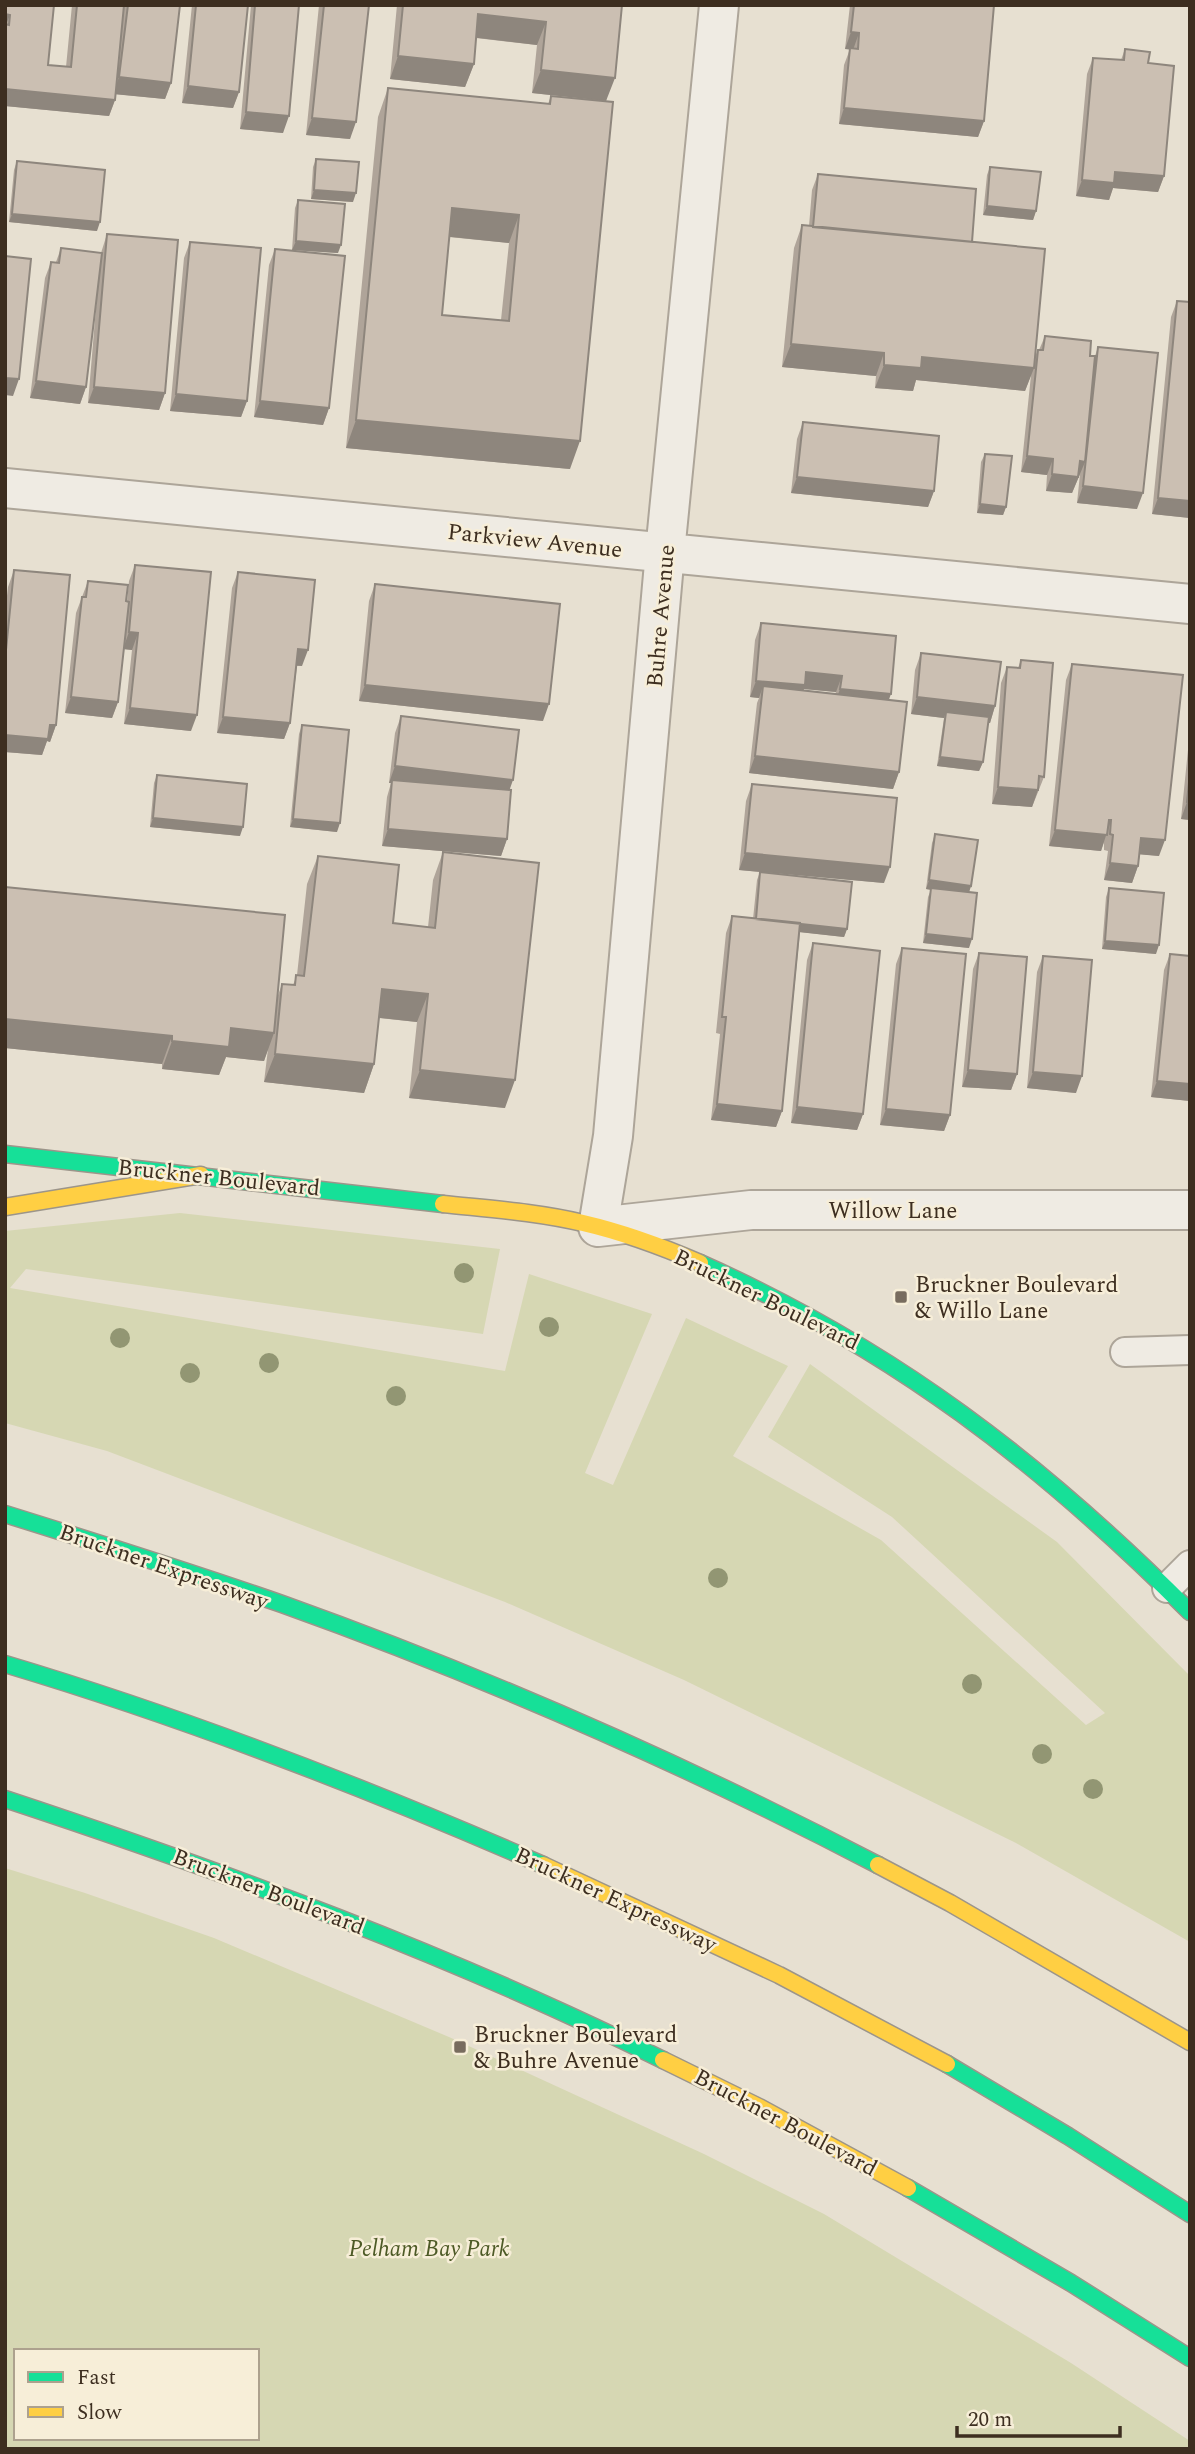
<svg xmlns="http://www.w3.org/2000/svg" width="1195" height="2454" font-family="Spectral,serif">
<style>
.green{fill:#d6d7b3;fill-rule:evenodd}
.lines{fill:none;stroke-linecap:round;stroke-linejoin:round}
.lane-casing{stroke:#ada599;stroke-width:32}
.street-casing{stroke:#ada599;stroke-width:42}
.fast-casing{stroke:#9c958a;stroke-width:19}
.slow-casing{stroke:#9c958a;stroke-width:19}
.lane{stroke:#efebe3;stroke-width:28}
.street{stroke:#efebe3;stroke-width:38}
.fast{stroke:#16e098;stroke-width:16}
.slow{stroke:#ffcf43;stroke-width:16}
.tree{fill:#929673}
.wall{fill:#afa499;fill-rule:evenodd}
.shaded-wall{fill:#8e867d}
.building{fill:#cbbfb2;stroke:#8e867d;stroke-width:2;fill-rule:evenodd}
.poi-dot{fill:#786c5e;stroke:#f7eed8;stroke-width:2.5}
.labels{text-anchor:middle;stroke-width:5;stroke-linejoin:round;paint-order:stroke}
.street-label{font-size:23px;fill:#3d2e20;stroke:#f7eed8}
.poi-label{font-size:23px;fill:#3d2e20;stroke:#f7eed8;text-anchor:start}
.park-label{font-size:23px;font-style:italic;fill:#4d5a26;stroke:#f7eed8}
</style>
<rect width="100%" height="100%" fill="#e7e0d1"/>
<path class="green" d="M 180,1213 L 500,1249 L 483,1334 L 26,1269 L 10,1288 L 505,1371 L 529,1274 L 652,1314 L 585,1473 L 613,1485 L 686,1318 L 788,1366 L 733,1456 L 881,1540 L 1086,1725 L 1105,1713 L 892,1517 L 768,1437 L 810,1364 L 1057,1542 L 1190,1676 L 1190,1942 L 1016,1843 L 684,1680 L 505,1602 L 107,1451 L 5,1423 L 5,1231 Z
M 5,1868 L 85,1893 L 214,1938 L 449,2037 L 704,2154 L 824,2214 L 1071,2363 L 1190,2441 L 1190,2449 L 5,2449 ZM 16,2351 L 257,2351 L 257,2438 L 16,2438 Z"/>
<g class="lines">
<defs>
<path id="lane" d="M 1125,1352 L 1190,1350
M 1167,1588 L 1190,1565"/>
<path id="street" d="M 719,5 L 665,552 L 613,1136 L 598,1227 L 751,1210 L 1190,1210
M 5,488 L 1190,604"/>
<path id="fast" d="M 5,1154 L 443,1204
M 700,1263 C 894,1349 1041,1463 1190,1612
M 5,1514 C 98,1543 190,1572 282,1604 C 486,1677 686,1765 878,1865
M 5,1664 C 189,1719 367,1788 543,1865
M 5,1799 C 229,1873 451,1955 663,2060
M 947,2064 L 1068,2136 L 1190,2214
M 908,2188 L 1071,2283 L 1190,2358"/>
<path id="slow" d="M 443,1204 C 490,1209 537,1212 583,1223 C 622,1232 663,1247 700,1263
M 5,1207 L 201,1175
M 543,1865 L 779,1975 L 947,2064
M 878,1865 L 950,1903 L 1190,2042
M 663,2060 L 761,2108 L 908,2188"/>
</defs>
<use href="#lane" class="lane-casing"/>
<use href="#street" class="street-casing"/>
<use href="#fast" class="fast-casing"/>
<use href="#slow" class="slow-casing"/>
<use href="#lane" class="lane"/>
<use href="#street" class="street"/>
<use href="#fast" class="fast"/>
<use href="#slow" class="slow"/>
</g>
<g class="tree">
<circle cx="464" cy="1273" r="10"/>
<circle cx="549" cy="1327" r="10"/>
<circle cx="120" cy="1338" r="10"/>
<circle cx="269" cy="1363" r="10"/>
<circle cx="190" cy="1373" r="10"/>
<circle cx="396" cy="1396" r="10"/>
<circle cx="718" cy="1578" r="10"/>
<circle cx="972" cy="1684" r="10"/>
<circle cx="1042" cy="1754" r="10"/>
<circle cx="1093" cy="1789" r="10"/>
</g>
<path class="wall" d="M 5,5 L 48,65 L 66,67 L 72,5 L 180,5 L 171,83 L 165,99 L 115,94 L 115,100 L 109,116 L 5,106 Z
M 192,5 L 248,5 L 239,92 L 233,108 L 182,103 Z
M 251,5 L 299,5 L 283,133 L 240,129 Z
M 319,5 L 369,5 L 350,139 L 306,135 Z
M 397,5 L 622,5 L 606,101 L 532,93 L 537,45 L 476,38 L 474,64 L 465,87 L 390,79 Z
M 850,5 L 994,5 L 984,121 L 978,137 L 839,124 L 844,65 L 850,49 L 845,49 Z
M 1125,49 L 1164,176 L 1158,192 L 1113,188 L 1109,200 L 1076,196 L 1087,74 L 1093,58 L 1121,60 Z
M 388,88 L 548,104 L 551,96 L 570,469 L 346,448 L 378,117 ZM 449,237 L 509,243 L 501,320 L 442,315 Z
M 316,159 L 353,202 L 311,199 L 313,167 Z
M 17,161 L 97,231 L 9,222 L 14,170 Z
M 990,167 L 1036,211 L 1033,220 L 983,215 L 987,175 Z
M 818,174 L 972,242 L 1034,359 L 1038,350 L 1039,350 L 1045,336 L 1090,356 L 1095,356 L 1098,347 L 1137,509 L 1077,503 L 1080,474 L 1072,493 L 1046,491 L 1047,475 L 1021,472 L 1031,375 L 1025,391 L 916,380 L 913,391 L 875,388 L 876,376 L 782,367 L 794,248 L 802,225 L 809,226 L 812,190 Z
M 298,200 L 338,253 L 292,250 L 295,208 Z
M 107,234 L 165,393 L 159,410 L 88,403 L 99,272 L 86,387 L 80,404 L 30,398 L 45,278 L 51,262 L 56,262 L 61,248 L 101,253 Z
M 190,242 L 247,401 L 241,417 L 170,411 L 184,258 Z
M 275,249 L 329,408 L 323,425 L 254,417 L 269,265 Z
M 1177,301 L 1190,518 L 1152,514 L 1171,317 Z
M 803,422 L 934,491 L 928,507 L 791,493 L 797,439 Z
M 985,454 L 1006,507 L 1003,515 L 977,513 L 981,462 Z
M 135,565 L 191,731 L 124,724 L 132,650 L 124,649 L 118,702 L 112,718 L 65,713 L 76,613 L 88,581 L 127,602 L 129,581 Z
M 14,570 L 56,725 L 50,742 L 47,741 L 42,755 L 5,752 L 5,613 L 8,587 Z
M 238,572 L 302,666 L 297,666 L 290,723 L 284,739 L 217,733 L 232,588 Z
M 375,584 L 543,721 L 359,701 L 369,601 Z
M 761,623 L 888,700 L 899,772 L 893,789 L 749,773 L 757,703 L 759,698 L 750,697 L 755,640 ZM 804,689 L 836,692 L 835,694 L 803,691 Z
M 921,653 L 995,706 L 990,723 L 988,722 L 983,762 L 979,771 L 937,766 L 944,718 L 911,714 L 915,670 Z
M 1021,660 L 1044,777 L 1032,807 L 992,804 L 1001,683 L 1007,667 L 1018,668 Z
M 1072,664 L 1159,856 L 1140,854 L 1138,866 L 1132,883 L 1104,880 L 1108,851 L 1104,850 L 1104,842 L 1101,851 L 1049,846 L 1066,680 Z
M 401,716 L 510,790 L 507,839 L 501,856 L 382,846 L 387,797 L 391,783 L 389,783 L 395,733 Z
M 302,725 L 337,832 L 290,827 L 299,734 Z
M 1190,730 L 1190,820 L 1181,819 Z
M 157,775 L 240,836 L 150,827 L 154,783 Z
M 752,784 L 884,883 L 765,872 L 847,929 L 844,937 L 800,932 L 782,1111 L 776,1127 L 711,1120 L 720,1034 L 716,1033 L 726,933 L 732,916 L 753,919 L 757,880 L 760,872 L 739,870 L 746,801 Z
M 935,834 L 971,886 L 969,892 L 969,948 L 923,943 L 928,897 L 931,890 L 926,889 L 932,843 Z
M 443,852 L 505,1108 L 409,1098 L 417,1022 L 379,1018 L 374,1064 L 364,1093 L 264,1082 L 268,1049 L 264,1061 L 226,1057 L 219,1075 L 162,1069 L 162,1064 L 5,1048 L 5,887 L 277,998 L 282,984 L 293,985 L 297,975 L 307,884 L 318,856 L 393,923 L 428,927 L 433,880 Z
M 1109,888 L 1156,954 L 1102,949 L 1106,897 Z
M 813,943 L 863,1114 L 857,1130 L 791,1123 L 807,960 Z
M 902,948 L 950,1115 L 944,1131 L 880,1125 L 896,964 Z
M 979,953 L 1017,1074 L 1011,1090 L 962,1087 L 973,969 Z
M 1170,954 L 1190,956 L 1190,1101 L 1151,1097 L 1164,970 Z
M 1043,956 L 1076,1093 L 1027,1088 L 1037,972 Z"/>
<path class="shaded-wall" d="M 5,14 L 10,15 L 5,27 Z
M 478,14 L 546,22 L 537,45 L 470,37 Z
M 851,32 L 859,33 L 853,50 L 845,49 Z
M 398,56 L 474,64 L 465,87 L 390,79 Z
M 541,70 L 615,78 L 606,101 L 532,93 Z
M 119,77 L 171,83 L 165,99 L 113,94 Z
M 188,86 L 239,92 L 233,108 L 182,103 Z
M 5,89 L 115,100 L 109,116 L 5,106 Z
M 844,108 L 984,121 L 978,137 L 839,124 Z
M 246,112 L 289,116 L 283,133 L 240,129 Z
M 312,118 L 356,122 L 350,139 L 306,135 Z
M 1115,172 L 1164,176 L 1158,192 L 1113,188 L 1109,200 L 1076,196 L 1082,180 Z
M 314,190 L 356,193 L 353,202 L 311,199 Z
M 987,206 L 1036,211 L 1033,220 L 983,215 Z
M 452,208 L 519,215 L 509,243 L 442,236 Z
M 12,214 L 100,222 L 97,231 L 9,222 Z
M 296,241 L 341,245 L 338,253 L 292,250 Z
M 791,344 L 884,353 L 876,376 L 782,367 Z
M 922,357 L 1034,368 L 1025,391 L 916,380 L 913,391 L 875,388 L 884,365 Z
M 5,378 L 19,379 L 13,396 L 5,395 Z
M 36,381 L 86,387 L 80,404 L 30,398 Z
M 94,387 L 165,393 L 159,410 L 88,403 Z
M 176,394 L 247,401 L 241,417 L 170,411 Z
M 260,401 L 329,408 L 323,425 L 254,417 Z
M 356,420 L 580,441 L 570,469 L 346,448 Z
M 1027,456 L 1053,459 L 1047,475 L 1021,472 Z
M 1080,461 L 1085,462 L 1072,493 L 1046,491 L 1052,474 Z
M 797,477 L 934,491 L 928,507 L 791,493 Z
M 1083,486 L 1143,493 L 1137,509 L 1077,503 Z
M 1158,498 L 1190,501 L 1190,518 L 1152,514 Z
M 980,504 L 1006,507 L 1003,515 L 977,513 Z
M 129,632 L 138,633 L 132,650 L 123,649 Z
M 298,649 L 308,650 L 302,666 L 292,665 Z
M 806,672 L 842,676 L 836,692 L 804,689 L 799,702 L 763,686 L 759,698 L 750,697 L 756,681 Z
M 365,685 L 549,704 L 543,721 L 359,701 Z
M 840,689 L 891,694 L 885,710 L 834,706 Z
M 71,697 L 118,702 L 112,718 L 65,713 Z
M 917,697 L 995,706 L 990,723 L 946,718 L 946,712 L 944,718 L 911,714 Z
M 130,708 L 197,715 L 191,731 L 124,724 Z
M 223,717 L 290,723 L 284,739 L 217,733 Z
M 50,725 L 56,725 L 50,742 L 47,741 L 42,755 L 5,752 L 5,735 Z
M 755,756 L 899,772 L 893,789 L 749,773 Z
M 940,757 L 983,762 L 979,771 L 937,766 Z
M 395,766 L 513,780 L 507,797 L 392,780 L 391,783 L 389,783 Z
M 998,787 L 1038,790 L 1032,807 L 992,804 Z
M 1187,802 L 1190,803 L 1190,820 L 1181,819 Z
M 153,818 L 243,827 L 240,836 L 150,827 Z
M 293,819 L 340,823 L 337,832 L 290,827 Z
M 1111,820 L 1101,851 L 1049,846 L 1055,830 Z
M 388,829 L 507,839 L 501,856 L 382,846 Z
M 1141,838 L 1165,840 L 1159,856 L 1135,854 Z
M 745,853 L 890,867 L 884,883 L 739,870 Z
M 1110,863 L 1138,866 L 1132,883 L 1104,880 Z
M 929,880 L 971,886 L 968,895 L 926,889 Z
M 756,919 L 847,929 L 844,937 L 752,927 Z
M 926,934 L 972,939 L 969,948 L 923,943 Z
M 1105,941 L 1159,945 L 1156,954 L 1102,949 Z
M 382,989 L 428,994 L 417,1022 L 372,1017 Z
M 5,1019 L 172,1036 L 162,1064 L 5,1048 Z
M 231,1028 L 274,1033 L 264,1061 L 226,1057 L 219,1075 L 162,1069 L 172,1041 Z
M 275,1054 L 374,1064 L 364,1093 L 264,1082 Z
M 420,1070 L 515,1080 L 505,1108 L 409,1098 Z
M 968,1070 L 1017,1074 L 1011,1090 L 962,1087 Z
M 1033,1072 L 1082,1076 L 1076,1093 L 1027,1088 Z
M 1157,1081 L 1190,1084 L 1190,1101 L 1151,1097 Z
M 717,1104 L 782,1111 L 776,1127 L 711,1120 Z
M 797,1107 L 863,1114 L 857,1130 L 791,1123 Z
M 886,1109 L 950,1115 L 944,1131 L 880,1125 Z"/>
<path class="building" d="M 5,5 L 54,5 L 48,65 L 71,67 L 77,5 L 124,5 L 115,100 L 5,89 L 5,24 L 9,25 L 10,15 L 5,14 Z
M 128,5 L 180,5 L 171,83 L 119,77 Z
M 196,5 L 248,5 L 239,92 L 188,86 Z
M 255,5 L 299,5 L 289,116 L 246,112 Z
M 324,5 L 369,5 L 356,122 L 312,118 Z
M 403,5 L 622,5 L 615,78 L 541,70 L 546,22 L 478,14 L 474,64 L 398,56 Z
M 854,5 L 994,5 L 984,121 L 844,108 L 850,48 L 858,49 L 859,33 L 851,32 Z
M 1125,49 L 1150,52 L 1148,63 L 1174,66 L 1164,176 L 1115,172 L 1114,183 L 1082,180 L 1093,58 L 1124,60 Z
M 388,88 L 550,104 L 551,96 L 613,102 L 580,441 L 356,420 ZM 452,208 L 519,215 L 509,321 L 442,315 Z
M 316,159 L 359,162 L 356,193 L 314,190 Z
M 17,161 L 105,170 L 100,222 L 12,214 Z
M 990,167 L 1041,172 L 1036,211 L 987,206 Z
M 818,174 L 976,189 L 972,242 L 813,227 Z
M 298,200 L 345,204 L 341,245 L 296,241 Z
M 802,225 L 1045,249 L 1034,368 L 922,357 L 921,368 L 884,365 L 884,353 L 791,344 Z
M 107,234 L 178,240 L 165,393 L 94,387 Z
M 190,242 L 261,248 L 247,401 L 176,394 Z
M 61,248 L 102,253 L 86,387 L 36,381 L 51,262 L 59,263 Z
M 275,249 L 345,256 L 329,408 L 260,401 Z
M 5,256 L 31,259 L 19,379 L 5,378 Z
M 1177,301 L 1190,302 L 1190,501 L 1158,498 Z
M 1045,336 L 1091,341 L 1090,356 L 1095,356 L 1085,462 L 1080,461 L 1078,477 L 1052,474 L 1053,459 L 1027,456 L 1038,350 L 1043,350 Z
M 1098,347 L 1158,353 L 1143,493 L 1083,486 Z
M 803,422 L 939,436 L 934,491 L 797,477 Z
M 985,454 L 1012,456 L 1006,507 L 980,504 Z
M 135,565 L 211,572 L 197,715 L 130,708 L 138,633 L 129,632 Z
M 14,570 L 70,575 L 56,725 L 50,725 L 48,739 L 5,735 L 5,660 Z
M 238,572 L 315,580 L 308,650 L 298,649 L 290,723 L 223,717 Z
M 88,581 L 128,585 L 126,601 L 129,602 L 118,702 L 71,697 L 82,597 L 86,597 Z
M 375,584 L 560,604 L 549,704 L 365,685 Z
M 761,623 L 896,636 L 891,694 L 840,689 L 842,676 L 806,672 L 805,685 L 756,681 Z
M 921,653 L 1001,662 L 995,706 L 917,697 Z
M 1021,660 L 1053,663 L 1044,777 L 1039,776 L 1038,790 L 998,787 L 1007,667 L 1020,668 Z
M 1072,664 L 1183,675 L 1165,840 L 1141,838 L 1138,866 L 1110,863 L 1113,835 L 1110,834 L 1111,820 L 1109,820 L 1107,835 L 1055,830 Z
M 763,686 L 907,702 L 899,772 L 755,756 Z
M 946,712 L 989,717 L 983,762 L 940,757 Z
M 401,716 L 519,730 L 513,780 L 395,766 Z
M 302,725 L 349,730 L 340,823 L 293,819 Z
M 1190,772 L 1190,803 L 1187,802 Z
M 157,775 L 247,784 L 243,827 L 153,818 Z
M 392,780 L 511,790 L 507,839 L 388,829 Z
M 752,784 L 897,798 L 890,867 L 745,853 Z
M 935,834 L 978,840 L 971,886 L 929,880 Z
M 443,852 L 539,863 L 515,1080 L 420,1070 L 428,994 L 382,989 L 374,1064 L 275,1054 L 282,984 L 295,985 L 296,975 L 304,976 L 318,856 L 399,865 L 393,923 L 435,928 Z
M 760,872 L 852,882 L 847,929 L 756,919 Z
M 5,887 L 285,915 L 274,1033 L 231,1028 L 229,1047 L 172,1041 L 172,1036 L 5,1019 Z
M 931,888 L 977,893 L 972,939 L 926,934 Z
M 1109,888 L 1164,893 L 1159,945 L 1105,941 Z
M 732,916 L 800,923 L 782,1111 L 717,1104 L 726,1017 L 722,1017 Z
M 813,943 L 880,951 L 863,1114 L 797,1107 Z
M 902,948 L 966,954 L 950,1115 L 886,1109 Z
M 979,953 L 1027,957 L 1017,1074 L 968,1070 Z
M 1170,954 L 1190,956 L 1190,1084 L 1157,1081 Z
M 1043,956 L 1092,960 L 1082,1076 L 1033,1072 Z"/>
<g class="poi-dot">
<rect x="894" y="1290" width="14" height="14" rx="3.5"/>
<rect x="453" y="2040" width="14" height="14" rx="3.5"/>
</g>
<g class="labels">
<g class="street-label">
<text transform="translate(535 540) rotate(6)" y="8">Parkview Avenue</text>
<text transform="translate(660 616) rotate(-85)" y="8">Buhre Avenue</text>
<text transform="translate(219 1177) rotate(6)" y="8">Bruckner Boulevard</text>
<text x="893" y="1218">Willow Lane</text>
<text transform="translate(767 1299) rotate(26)" y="8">Bruckner Boulevard</text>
<text transform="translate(164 1566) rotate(19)" y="8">Bruckner Expressway</text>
<text transform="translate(269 1891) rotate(21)" y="8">Bruckner Boulevard</text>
<text transform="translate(616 1899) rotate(25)" y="8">Bruckner Expressway</text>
<text transform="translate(786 2122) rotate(28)" y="8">Bruckner Boulevard</text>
</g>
<g class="poi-label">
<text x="915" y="1292">Bruckner Boulevard<tspan x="915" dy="26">&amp; Willo Lane</tspan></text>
<text x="474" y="2042">Bruckner Boulevard<tspan x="474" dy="26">&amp; Buhre Avenue</tspan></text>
</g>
<g class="park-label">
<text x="429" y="2256">Pelham Bay Park</text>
</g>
</g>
<rect width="1195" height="2454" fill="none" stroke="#3d2e20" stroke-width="14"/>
<rect x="14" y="2349" width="245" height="91" fill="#f7eed8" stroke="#ada18e" stroke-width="2"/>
<rect x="28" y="2372" width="35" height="10" fill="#16e098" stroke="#ada18e" stroke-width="2"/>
<text x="77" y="2384" font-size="21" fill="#3d2e20">Fast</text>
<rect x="28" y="2407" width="35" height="10" fill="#ffcf43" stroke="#ada18e" stroke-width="2"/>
<text x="77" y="2419" font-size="21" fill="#3d2e20">Slow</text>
<path d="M957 2426v10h163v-10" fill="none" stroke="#3d2e20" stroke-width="3.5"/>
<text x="968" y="2426" font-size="21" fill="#3d2e20" stroke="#f7eed8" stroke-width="5" paint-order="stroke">20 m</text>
</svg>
